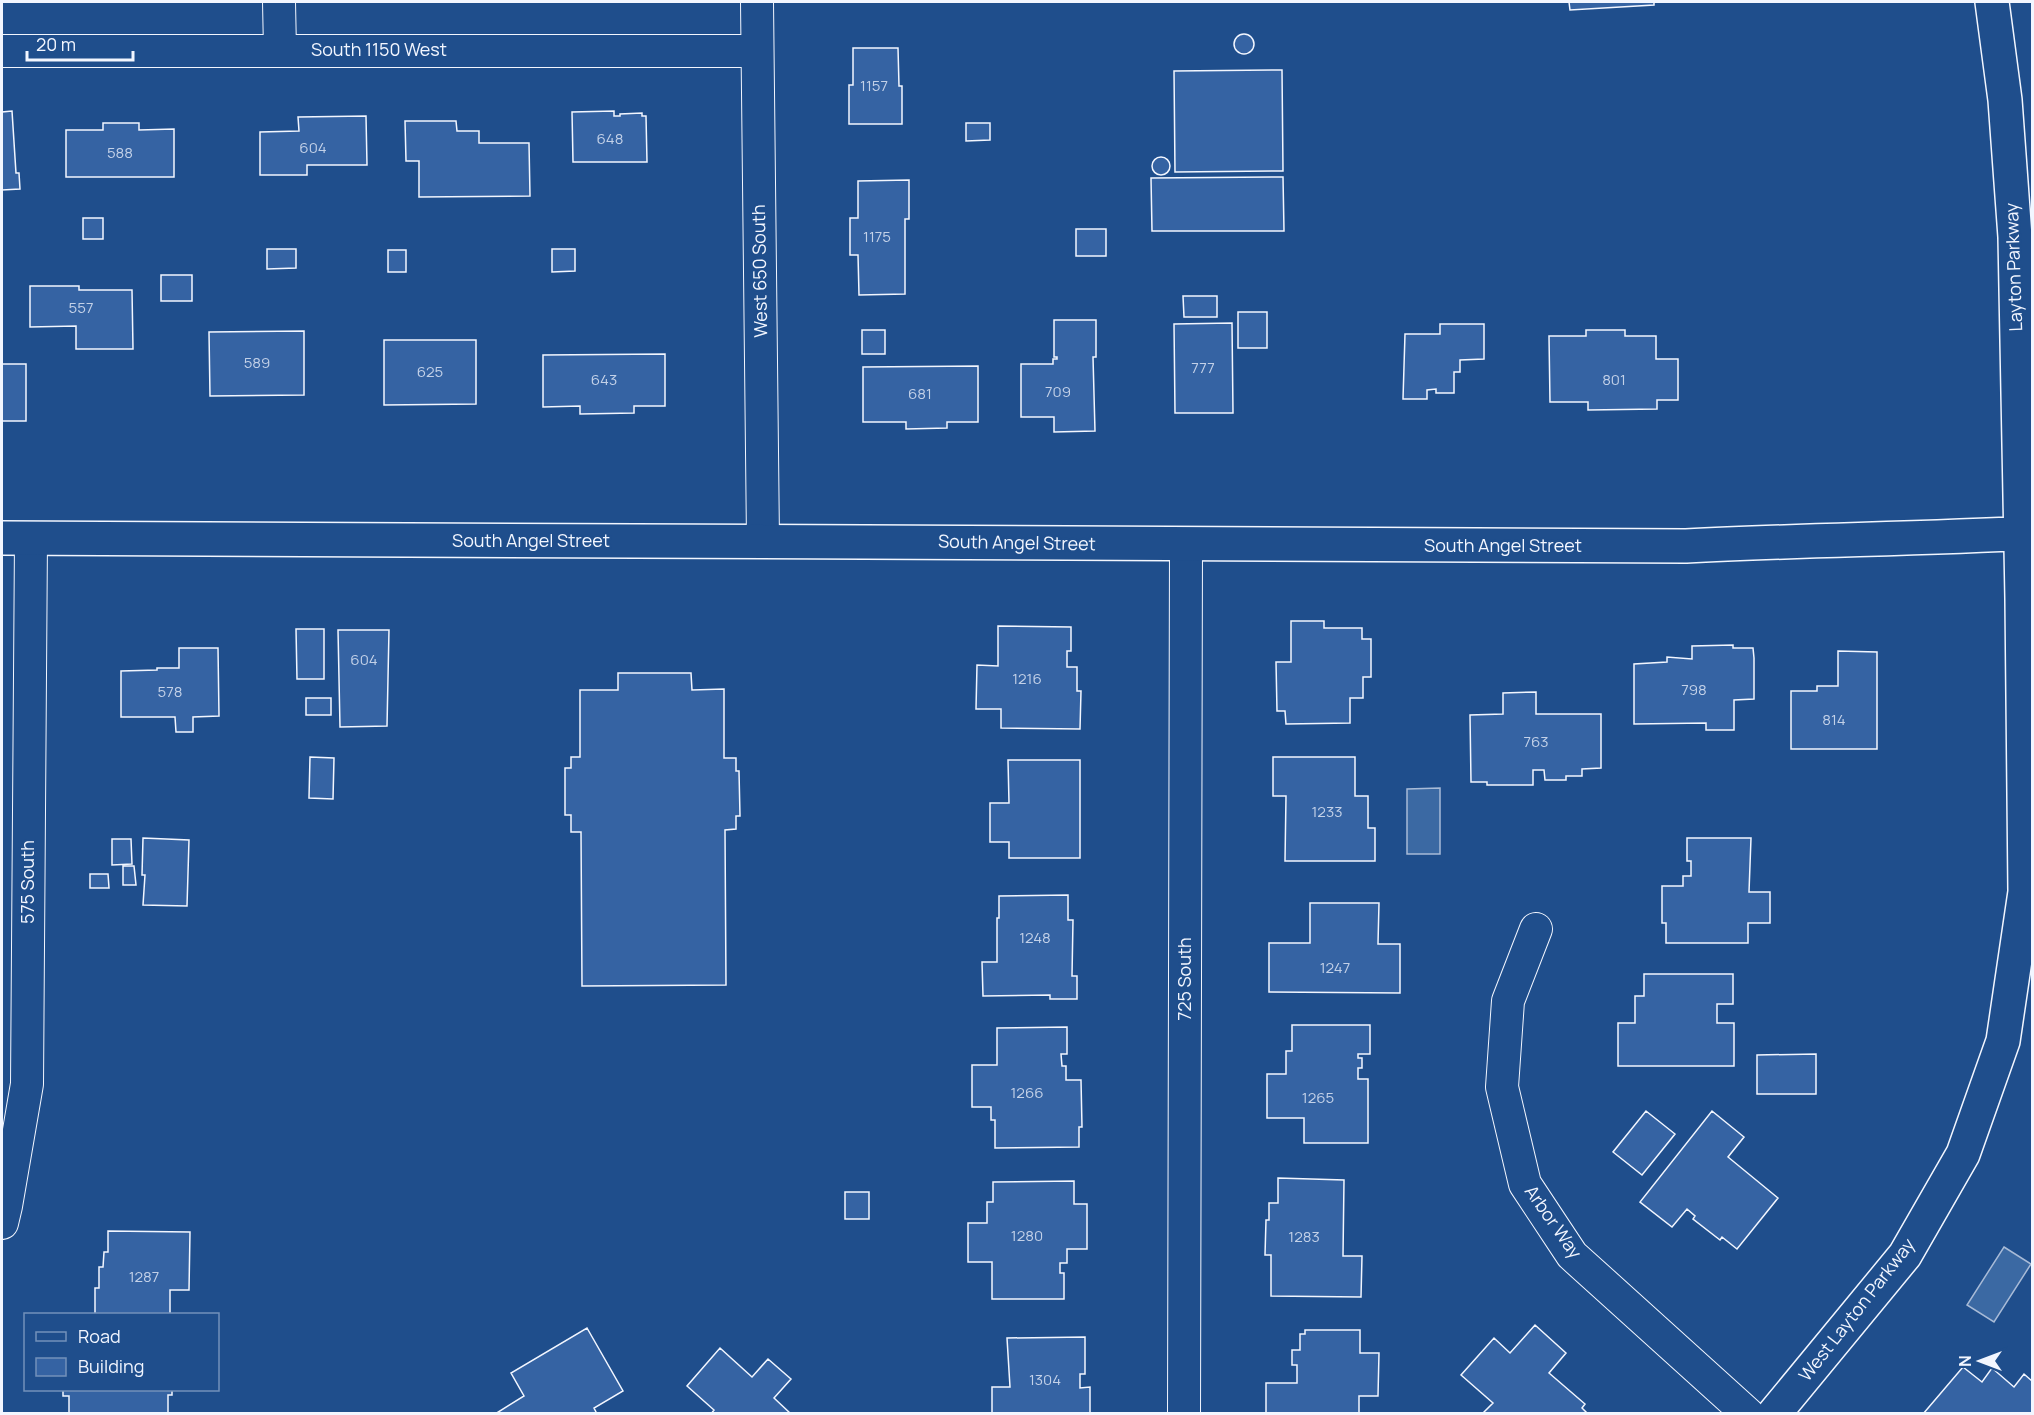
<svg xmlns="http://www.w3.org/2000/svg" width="2034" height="1415" font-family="Manrope,sans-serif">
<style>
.water{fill:#3b69a3;stroke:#a8bbd7;stroke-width:1.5}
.building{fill:#3563a3;stroke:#f2f6ff;stroke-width:1.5}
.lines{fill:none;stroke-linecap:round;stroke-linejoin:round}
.minor-casing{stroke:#f2f6ff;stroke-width:34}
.secondary-casing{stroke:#f2f6ff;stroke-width:36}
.minor{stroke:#1f4e8c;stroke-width:32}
.secondary{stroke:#1f4e8c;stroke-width:33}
.labels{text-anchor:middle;stroke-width:4.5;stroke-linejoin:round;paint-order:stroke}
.number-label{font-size:15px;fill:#c3d1e8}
.street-label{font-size:18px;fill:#f2f6ff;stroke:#1f4e8c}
</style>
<rect width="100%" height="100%" fill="#1f4e8c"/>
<path class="water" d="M 1440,788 L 1440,854 L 1407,854 L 1407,789 Z
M 2004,1247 L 2031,1264 L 1994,1322 L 1967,1305 Z"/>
<path class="building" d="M 1569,2 L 1654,2 L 1654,5 L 1570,10 Z
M1234 44a10 10 0 1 1 20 0a10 10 0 1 1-20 0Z
M 853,48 L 898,48 L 899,86 L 902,86 L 902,124 L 849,124 L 849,85 L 853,85 Z
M 1282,70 L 1283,171 L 1175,172 L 1174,71 Z
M 12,111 L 16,173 L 19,173 L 20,189 L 2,190 L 2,112 Z
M 614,111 L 614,116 L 620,116 L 620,114 L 642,113 L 642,116 L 646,116 L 647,162 L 573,162 L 572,112 Z
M 366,116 L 367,165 L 307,165 L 307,175 L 260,175 L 260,132 L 299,131 L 298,117 Z
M 405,121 L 456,121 L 457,131 L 479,131 L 479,143 L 529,143 L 530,196 L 419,197 L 419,161 L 406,161 Z
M 103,123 L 139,123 L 139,130 L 174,129 L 174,177 L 66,177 L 66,130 L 103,130 Z
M 966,123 L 990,123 L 990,140 L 966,141 Z
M1152 166a9 9 0 1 1 18 0a9 9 0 1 1-18 0Z
M 1283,177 L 1284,231 L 1152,231 L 1151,178 Z
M 909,180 L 909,219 L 905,219 L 905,294 L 859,295 L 858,255 L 850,255 L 850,218 L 858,218 L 858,181 Z
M 83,218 L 103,218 L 103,239 L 83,239 Z
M 1076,229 L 1106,229 L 1106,256 L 1076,256 Z
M 267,249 L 296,249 L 296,268 L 267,269 Z
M 552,249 L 575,249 L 575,271 L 552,272 Z
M 388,250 L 406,250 L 406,272 L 388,272 Z
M 161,275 L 192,275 L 192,301 L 161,301 Z
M 30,286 L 79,286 L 79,290 L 132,290 L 133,349 L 76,349 L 76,326 L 30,327 Z
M 1183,296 L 1217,296 L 1217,317 L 1184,317 Z
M 1238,312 L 1267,312 L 1267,348 L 1238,348 Z
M 1054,320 L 1096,320 L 1096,357 L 1093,357 L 1095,431 L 1054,432 L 1054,417 L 1021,417 L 1021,364 L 1053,364 L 1053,359 L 1057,359 L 1057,357 L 1054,357 Z
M 1232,323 L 1233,413 L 1175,413 L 1174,324 Z
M 1440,324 L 1484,324 L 1484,359 L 1460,360 L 1460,372 L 1454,372 L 1454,393 L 1436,393 L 1436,389 L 1427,390 L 1427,399 L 1403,399 L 1405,334 L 1440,334 Z
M 862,330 L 885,330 L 885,354 L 862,354 Z
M 1586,330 L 1625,330 L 1625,336 L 1656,336 L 1656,359 L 1678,359 L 1678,400 L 1657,400 L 1657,409 L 1588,410 L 1588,402 L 1550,402 L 1549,336 L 1586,336 Z
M 304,331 L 304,395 L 210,396 L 209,332 Z
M 384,340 L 476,340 L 476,404 L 384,405 Z
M 665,354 L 665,406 L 634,406 L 634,413 L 580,414 L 580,406 L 543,407 L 543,355 Z
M 2,364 L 26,364 L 26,421 L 2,421 Z
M 978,366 L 978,422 L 947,422 L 947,428 L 906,429 L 906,422 L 863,422 L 863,367 Z
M 1291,621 L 1324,621 L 1324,628 L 1362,628 L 1362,639 L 1371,639 L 1371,677 L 1363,677 L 1363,698 L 1350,698 L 1350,723 L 1286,724 L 1285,711 L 1277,711 L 1276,662 L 1291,662 Z
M 998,626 L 1071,627 L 1071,651 L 1067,651 L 1067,667 L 1077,667 L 1077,691 L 1081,691 L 1080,729 L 1001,728 L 1001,709 L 976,709 L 977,665 L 998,666 Z
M 296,629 L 324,629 L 324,679 L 297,679 Z
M 338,630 L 389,630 L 387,726 L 340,727 Z
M 1733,645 L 1733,648 L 1753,648 L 1754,658 L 1754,699 L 1734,700 L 1734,730 L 1706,730 L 1706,723 L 1634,724 L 1634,664 L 1667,662 L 1667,657 L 1692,659 L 1692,646 Z
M 179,648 L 218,648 L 219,716 L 193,717 L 193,732 L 176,732 L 175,717 L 121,717 L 121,671 L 157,670 L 157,668 L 179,668 Z
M 1838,651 L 1877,652 L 1877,749 L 1791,749 L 1791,691 L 1817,691 L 1817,686 L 1838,686 Z
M 618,673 L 691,673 L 692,690 L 724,689 L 724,758 L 736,758 L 736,771 L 739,771 L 740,816 L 736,816 L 736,829 L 725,830 L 726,985 L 582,986 L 581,832 L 571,832 L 571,815 L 565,815 L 565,768 L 571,768 L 571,757 L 580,757 L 580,690 L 618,690 Z
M 1536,692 L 1536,714 L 1601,714 L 1601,768 L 1582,769 L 1582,776 L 1566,776 L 1566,780 L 1545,780 L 1544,770 L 1533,770 L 1533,785 L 1487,785 L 1487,782 L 1471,782 L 1470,715 L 1503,714 L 1503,693 Z
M 306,698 L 331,698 L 331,715 L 306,715 Z
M 310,757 L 334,758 L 333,799 L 309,798 Z
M 1273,757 L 1355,757 L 1355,796 L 1368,796 L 1368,828 L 1375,828 L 1375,861 L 1285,861 L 1286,796 L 1273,796 Z
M 1008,760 L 1080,760 L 1080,858 L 1009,858 L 1009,842 L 990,842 L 990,803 L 1009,803 Z
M 143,838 L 189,840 L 187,906 L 143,905 L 145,875 L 142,875 Z
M 1687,838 L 1751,838 L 1749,892 L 1770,892 L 1770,923 L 1748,923 L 1748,943 L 1666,943 L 1666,923 L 1662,923 L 1662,886 L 1683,886 L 1683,876 L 1691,876 L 1691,861 L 1687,861 Z
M 112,839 L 131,839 L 132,864 L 112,865 Z
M 123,866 L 134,866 L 136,885 L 123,885 Z
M 90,874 L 108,874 L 109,888 L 90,888 Z
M 1068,895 L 1068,920 L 1073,920 L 1072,976 L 1077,976 L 1077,999 L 1050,999 L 1050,995 L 983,996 L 982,962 L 997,962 L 997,918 L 999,918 L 999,896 Z
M 1310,903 L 1379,903 L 1378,944 L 1400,944 L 1400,993 L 1269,992 L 1269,943 L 1310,943 Z
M 1644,974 L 1733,974 L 1733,1004 L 1717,1004 L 1717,1023 L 1734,1023 L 1734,1066 L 1618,1066 L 1618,1023 L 1635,1023 L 1635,996 L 1644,996 Z
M 1292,1025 L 1370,1025 L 1370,1054 L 1358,1054 L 1358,1058 L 1362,1058 L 1362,1068 L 1358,1068 L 1358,1079 L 1368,1079 L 1368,1143 L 1304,1143 L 1304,1118 L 1267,1118 L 1267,1074 L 1286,1074 L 1286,1051 L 1292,1051 Z
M 1067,1027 L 1067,1054 L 1061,1054 L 1062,1066 L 1066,1066 L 1066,1080 L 1081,1080 L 1082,1127 L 1079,1127 L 1079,1147 L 995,1148 L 995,1120 L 991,1120 L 991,1107 L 972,1107 L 972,1065 L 997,1065 L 997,1028 Z
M 1816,1054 L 1816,1094 L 1757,1094 L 1757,1055 Z
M 1646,1111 L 1675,1134 L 1642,1175 L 1613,1152 Z
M 1712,1111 L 1744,1137 L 1728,1157 L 1778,1198 L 1737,1249 L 1722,1237 L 1720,1240 L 1693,1219 L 1695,1216 L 1687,1209 L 1672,1227 L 1640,1202 Z
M 1278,1178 L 1344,1180 L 1343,1256 L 1362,1256 L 1361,1297 L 1271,1296 L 1271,1255 L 1265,1255 L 1266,1220 L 1269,1220 L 1269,1203 L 1278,1203 Z
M 1074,1181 L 1074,1204 L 1087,1204 L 1087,1249 L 1067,1249 L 1067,1263 L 1060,1263 L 1060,1273 L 1064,1273 L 1064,1299 L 992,1299 L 992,1262 L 968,1262 L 968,1223 L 987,1223 L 987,1202 L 993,1202 L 993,1182 Z
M 845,1192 L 869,1192 L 869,1219 L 845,1219 Z
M 108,1231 L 190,1232 L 189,1290 L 170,1290 L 170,1314 L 95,1314 L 95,1288 L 99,1288 L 99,1267 L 103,1267 L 104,1252 L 108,1252 Z
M 1535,1325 L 1566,1353 L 1549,1373 L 1585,1404 L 1582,1408 L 1588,1414 L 1486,1414 L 1484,1412 L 1493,1403 L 1461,1375 L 1494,1338 L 1510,1353 Z
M 587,1328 L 623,1391 L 594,1408 L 597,1414 L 495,1414 L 524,1396 L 511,1373 Z
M 1305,1330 L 1360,1330 L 1360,1353 L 1379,1353 L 1378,1396 L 1359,1396 L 1359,1414 L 1266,1414 L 1266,1383 L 1297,1383 L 1297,1365 L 1292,1365 L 1292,1350 L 1300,1350 L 1300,1334 L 1305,1334 Z
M 1085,1337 L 1085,1374 L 1080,1374 L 1080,1388 L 1090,1387 L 1090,1414 L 992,1414 L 992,1387 L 1010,1387 L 1007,1338 Z
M 720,1348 L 752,1377 L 768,1359 L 791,1379 L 774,1398 L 791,1414 L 711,1414 L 714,1410 L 687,1386 Z
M 1963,1367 L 1982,1382 L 1992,1368 L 2014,1387 L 2024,1374 L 2032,1381 L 2032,1414 L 1923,1414 Z
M 63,1390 L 172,1390 L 172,1395 L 168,1395 L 168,1414 L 69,1414 L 69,1396 L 63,1396 Z"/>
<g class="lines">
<defs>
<path id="minor" d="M 279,2 L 280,50
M 757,2 L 763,541
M 2,51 L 757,51
M 1536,929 L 1508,1001 L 1502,1087 L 1525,1184 L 1572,1255 L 1748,1414
M 2,1223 L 6,1206 L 27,1084 L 31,538
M 1184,1414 L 1186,545"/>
<path id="secondary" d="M 2,538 L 1686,546 C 1801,540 1917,539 2032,533
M 1774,1414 L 1905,1255 L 1963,1154 L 2003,1041 L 2025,892 L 2022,599 L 2015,237 L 2005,100 L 1992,2"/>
</defs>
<use href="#minor" class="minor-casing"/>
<use href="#secondary" class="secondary-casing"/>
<use href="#minor" class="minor"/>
<use href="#secondary" class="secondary"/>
</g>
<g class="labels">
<g class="number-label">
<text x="874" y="91">1157</text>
<text x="610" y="144">648</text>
<text x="313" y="153">604</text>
<text x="120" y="158">588</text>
<text x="877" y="242">1175</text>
<text x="81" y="313">557</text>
<text x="257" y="368">589</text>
<text x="1203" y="373">777</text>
<text x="430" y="377">625</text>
<text x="604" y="385">643</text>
<text x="1614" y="385">801</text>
<text x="1058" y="397">709</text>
<text x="920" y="399">681</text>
<text x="364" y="665">604</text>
<text x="1027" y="684">1216</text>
<text x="1694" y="695">798</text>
<text x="170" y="697">578</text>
<text x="1834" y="725">814</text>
<text x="1536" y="747">763</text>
<text x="1327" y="817">1233</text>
<text x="1035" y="943">1248</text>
<text x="1335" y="973">1247</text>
<text x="1027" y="1098">1266</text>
<text x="1318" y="1103">1265</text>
<text x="1027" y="1241">1280</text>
<text x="1304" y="1242">1283</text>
<text x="144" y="1282">1287</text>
<text x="1045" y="1385">1304</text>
</g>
<g class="street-label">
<text x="379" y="56">South 1150 West</text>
<text transform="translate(2014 267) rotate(-92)" y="6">Layton Parkway</text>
<text transform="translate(760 271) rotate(-91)" y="6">West 650 South</text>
<text x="531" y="547">South Angel Street</text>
<text transform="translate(1017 543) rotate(1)" y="6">South Angel Street</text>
<text x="1503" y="552">South Angel Street</text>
<text transform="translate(28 882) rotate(-90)" y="6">575 South</text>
<text transform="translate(1185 979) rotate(-90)" y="6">725 South</text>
<text transform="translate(1553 1222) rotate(55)" y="6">Arbor Way</text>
<text transform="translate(1857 1310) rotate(-52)" y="6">West Layton Parkway</text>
</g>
</g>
<rect width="2034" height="1415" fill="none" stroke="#f2f6ff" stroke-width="6"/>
<rect x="24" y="1313" width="195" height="78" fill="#1f4e8c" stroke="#7391ba" stroke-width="1.5"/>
<rect x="36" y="1332" width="30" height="9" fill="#1f4e8c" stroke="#7391ba" stroke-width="1.5"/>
<text x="78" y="1343" font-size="18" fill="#f2f6ff">Road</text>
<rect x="36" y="1358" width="30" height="18" fill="#3563a3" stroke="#7391ba" stroke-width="1.5"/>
<text x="78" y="1373" font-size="18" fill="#f2f6ff">Building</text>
<g transform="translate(1980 1361) rotate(270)" stroke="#1f4e8c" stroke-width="4.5" paint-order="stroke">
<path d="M0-4.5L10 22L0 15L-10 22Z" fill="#f2f6ff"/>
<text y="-9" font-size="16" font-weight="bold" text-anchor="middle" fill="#f2f6ff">N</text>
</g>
<path d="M27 51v9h106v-9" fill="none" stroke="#f2f6ff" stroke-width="3"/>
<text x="36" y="51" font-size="18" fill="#f2f6ff" stroke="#1f4e8c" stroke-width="4.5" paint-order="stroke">20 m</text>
</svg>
